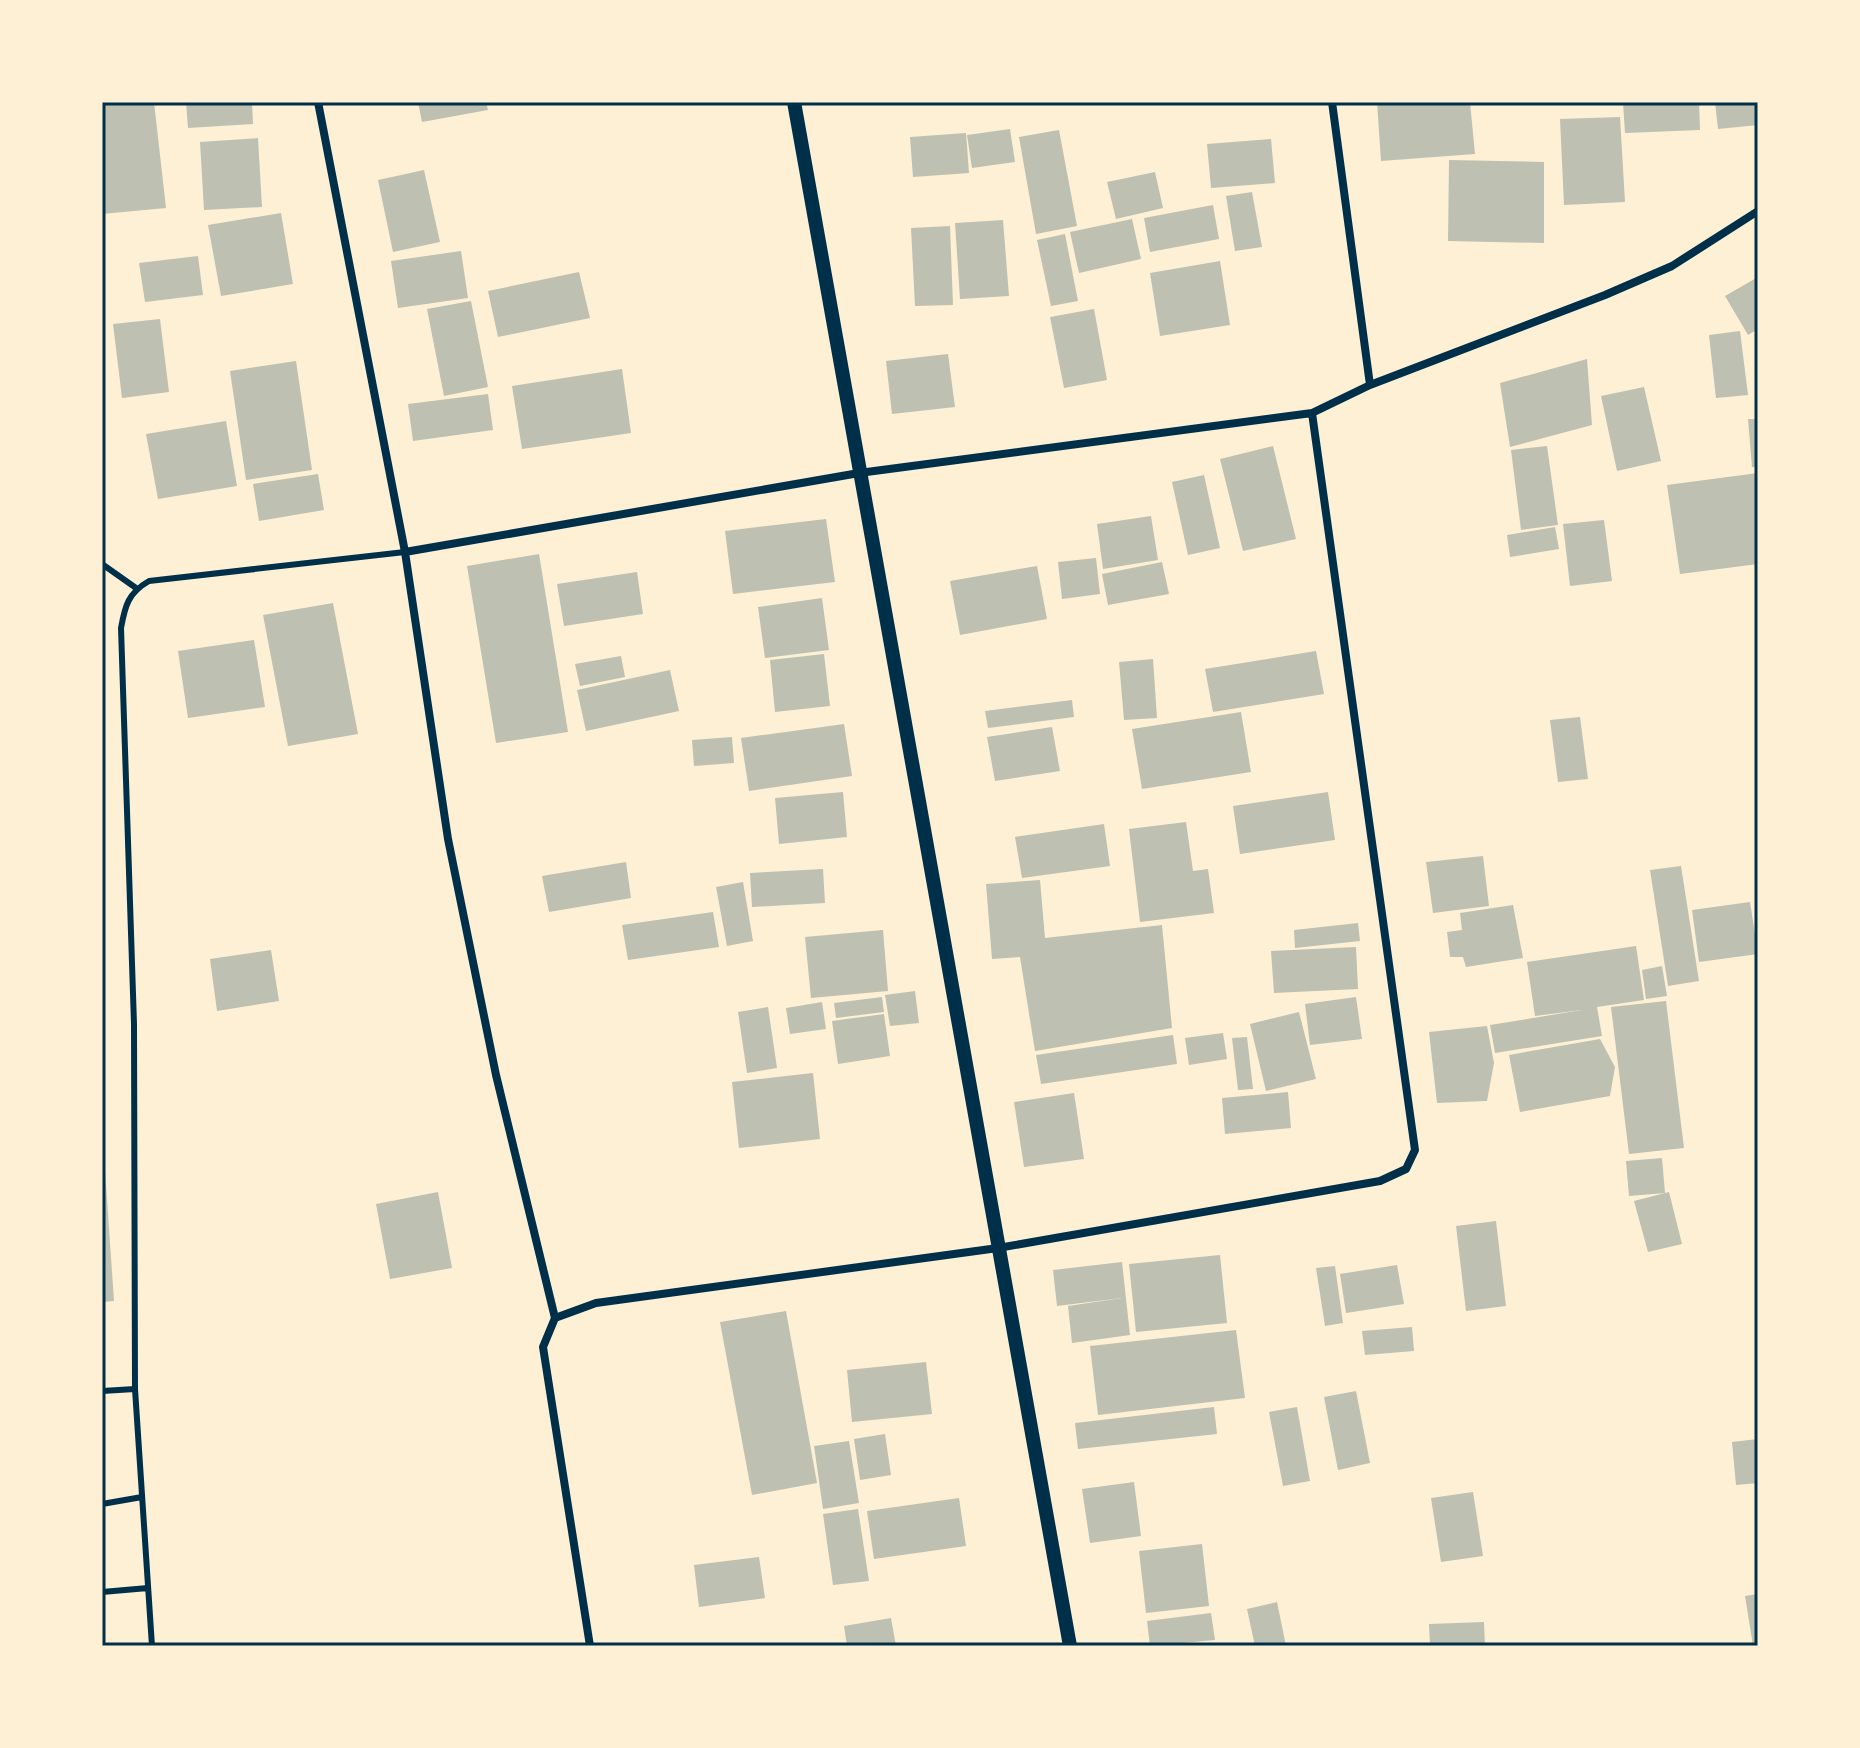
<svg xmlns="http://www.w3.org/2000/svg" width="1860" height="1748" font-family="'Titillium Web',sans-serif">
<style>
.building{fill:#bec0b2}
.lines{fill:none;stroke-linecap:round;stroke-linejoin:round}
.service{stroke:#003049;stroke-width:6}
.minor{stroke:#003049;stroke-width:8}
.tertiary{stroke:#003049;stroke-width:14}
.neatline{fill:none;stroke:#003049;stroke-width:3}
</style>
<rect width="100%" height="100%" fill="#fdf0d5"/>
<path class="building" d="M 102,102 L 154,102 L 166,208 L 102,214 Z
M 186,102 L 252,102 L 253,124 L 188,128 Z
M 418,102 L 486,102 L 488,110 L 422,122 Z
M 1377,102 L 1470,102 L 1475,154 L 1381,161 Z
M 1623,102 L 1699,102 L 1700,130 L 1625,133 Z
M 1715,102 L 1758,102 L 1758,125 L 1718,129 Z
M 1620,117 L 1625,202 L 1564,205 L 1560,119 Z
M 1010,129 L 1015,162 L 972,168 L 967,135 Z
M 1059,130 L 1077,226 L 1036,234 L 1019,137 Z
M 966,133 L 969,173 L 913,177 L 910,137 Z
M 258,138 L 262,207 L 204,210 L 200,142 Z
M 1271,139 L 1275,183 L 1211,188 L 1207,144 Z
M 1449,160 L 1544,162 L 1544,243 L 1448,241 Z
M 424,170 L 440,242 L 393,252 L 378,180 Z
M 1155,172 L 1163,208 L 1116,219 L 1107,182 Z
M 1252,192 L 1262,247 L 1235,251 L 1226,196 Z
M 1213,205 L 1219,239 L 1150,252 L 1144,218 Z
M 281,213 L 293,284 L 221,296 L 208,225 Z
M 1132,219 L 1141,259 L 1079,273 L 1070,232 Z
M 1003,220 L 1009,296 L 960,299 L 955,223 Z
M 950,226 L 953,305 L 915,306 L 911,228 Z
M 1065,234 L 1078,301 L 1051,306 L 1037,240 Z
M 461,251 L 468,298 L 398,308 L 391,261 Z
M 198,256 L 203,295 L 145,302 L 139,263 Z
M 1220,261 L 1230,325 L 1160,336 L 1150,273 Z
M 579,272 L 590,318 L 498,337 L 488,291 Z
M 1758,277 L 1758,329 L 1748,335 L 1725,296 Z
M 471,301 L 488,387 L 444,396 L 427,309 Z
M 1094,309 L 1107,380 L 1064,388 L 1050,317 Z
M 160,319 L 169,392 L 122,398 L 113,324 Z
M 1740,331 L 1748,395 L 1716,398 L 1709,335 Z
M 948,354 L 955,407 L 892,414 L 886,361 Z
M 1587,359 L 1592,425 L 1510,447 L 1500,383 Z
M 296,361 L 312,470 L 246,480 L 230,371 Z
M 622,369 L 631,433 L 522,449 L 512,386 Z
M 1644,387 L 1661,461 L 1617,471 L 1601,396 Z
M 488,394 L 493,430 L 413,441 L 408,404 Z
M 1748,419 L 1758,419 L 1758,467 L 1752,467 Z
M 226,421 L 237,486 L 158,499 L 146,434 Z
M 1273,446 L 1296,539 L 1243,551 L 1220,459 Z
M 1547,446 L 1558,525 L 1521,530 L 1511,450 Z
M 1758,473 L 1758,564 L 1680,574 L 1667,485 Z
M 318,474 L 324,510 L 259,521 L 253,484 Z
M 1204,475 L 1220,548 L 1188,555 L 1172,482 Z
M 1151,516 L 1158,560 L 1103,569 L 1097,524 Z
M 826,519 L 835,582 L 733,594 L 725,531 Z
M 1604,520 L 1612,581 L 1570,586 L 1563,524 Z
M 1555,527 L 1559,549 L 1510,557 L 1507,535 Z
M 539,554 L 568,732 L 496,743 L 467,566 Z
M 1096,558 L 1100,594 L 1062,599 L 1058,562 Z
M 1162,562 L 1169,594 L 1108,605 L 1102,574 Z
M 1037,566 L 1047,619 L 960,635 L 950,581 Z
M 637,572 L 643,614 L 564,626 L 557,584 Z
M 822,598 L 829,650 L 765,658 L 758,607 Z
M 333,603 L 358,734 L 288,746 L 263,615 Z
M 254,640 L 265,707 L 188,718 L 178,651 Z
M 1316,651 L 1324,694 L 1213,712 L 1205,669 Z
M 824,654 L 830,706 L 775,712 L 770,660 Z
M 621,656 L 625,677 L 580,686 L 575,664 Z
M 1153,659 L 1157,718 L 1124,720 L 1119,662 Z
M 670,670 L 679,711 L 586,731 L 577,690 Z
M 1072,700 L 1074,717 L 988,728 L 985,711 Z
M 1241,712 L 1251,772 L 1142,789 L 1132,729 Z
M 1580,717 L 1588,779 L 1558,782 L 1550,720 Z
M 844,724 L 852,776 L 749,791 L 741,738 Z
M 1052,727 L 1060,771 L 995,781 L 987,737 Z
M 732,737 L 734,763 L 694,766 L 692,740 Z
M 843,792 L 847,837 L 779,844 L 775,798 Z
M 1328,792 L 1335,840 L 1240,854 L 1233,806 Z
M 1186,822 L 1193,871 L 1208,869 L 1214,913 L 1140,922 L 1129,829 Z
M 1104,824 L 1110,866 L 1022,878 L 1015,837 Z
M 1483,856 L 1489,906 L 1433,913 L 1426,862 Z
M 626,862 L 631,898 L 549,912 L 542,876 Z
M 1681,866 L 1699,981 L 1668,986 L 1650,870 Z
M 823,869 L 825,903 L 752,907 L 750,873 Z
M 1040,880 L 1045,938 L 1162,925 L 1172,1028 L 1035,1051 L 1020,957 L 992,959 L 986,884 Z
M 743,882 L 753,941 L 727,946 L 716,887 Z
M 1750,902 L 1758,954 L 1699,962 L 1692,910 Z
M 1513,905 L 1523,958 L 1466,967 L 1463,957 L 1450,957 L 1447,932 L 1462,930 L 1460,913 Z
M 713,912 L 719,947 L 628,960 L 622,925 Z
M 1358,923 L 1360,941 L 1295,948 L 1294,930 Z
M 883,930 L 888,991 L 811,998 L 805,937 Z
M 1636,946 L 1644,1000 L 1597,1007 L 1602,1036 L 1495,1053 L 1490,1025 L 1582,1010 L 1535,1016 L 1527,962 Z
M 1356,947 L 1358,989 L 1274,993 L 1271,951 Z
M 271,950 L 279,1001 L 217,1011 L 210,959 Z
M 1662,966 L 1667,996 L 1646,999 L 1642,970 Z
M 915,991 L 919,1023 L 890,1026 L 885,995 Z
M 882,997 L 884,1012 L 836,1018 L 834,1003 Z
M 1356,997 L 1362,1039 L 1310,1045 L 1305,1004 Z
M 1666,1001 L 1684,1148 L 1629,1154 L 1611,1007 Z
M 822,1002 L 826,1029 L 790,1034 L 786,1008 Z
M 768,1007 L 777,1068 L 747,1073 L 738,1012 Z
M 1299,1012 L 1316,1079 L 1266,1091 L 1250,1024 Z
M 884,1014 L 890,1056 L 838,1064 L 832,1021 Z
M 1487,1026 L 1494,1063 L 1487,1101 L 1437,1103 L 1429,1032 Z
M 1223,1033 L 1227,1059 L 1189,1065 L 1185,1038 Z
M 1173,1035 L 1177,1064 L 1041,1084 L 1036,1055 Z
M 1247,1037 L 1253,1089 L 1238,1090 L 1232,1038 Z
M 1600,1039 L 1615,1067 L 1610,1096 L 1520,1112 L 1509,1055 Z
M 813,1073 L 820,1139 L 739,1148 L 732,1082 Z
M 1288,1092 L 1291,1128 L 1225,1134 L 1222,1098 Z
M 1074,1093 L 1084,1159 L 1024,1167 L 1014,1102 Z
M 102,1156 L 104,1156 L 114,1301 L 102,1302 Z
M 1662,1158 L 1665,1193 L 1669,1192 L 1682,1244 L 1648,1252 L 1634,1201 L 1665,1193 L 1629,1196 L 1626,1161 Z
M 438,1192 L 452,1268 L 390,1279 L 376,1204 Z
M 1496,1221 L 1506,1306 L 1466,1311 L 1456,1226 Z
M 1220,1255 L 1227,1323 L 1136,1332 L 1129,1264 Z
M 1122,1262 L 1130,1335 L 1072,1343 L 1068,1306 L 1122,1298 L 1057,1306 L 1053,1270 Z
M 1397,1265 L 1404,1304 L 1346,1313 L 1340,1274 Z
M 1335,1266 L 1343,1323 L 1325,1326 L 1316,1268 Z
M 786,1311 L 817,1483 L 752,1495 L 720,1322 Z
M 1412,1327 L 1414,1351 L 1365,1355 L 1362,1331 Z
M 1236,1330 L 1245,1398 L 1098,1415 L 1090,1346 Z
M 926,1362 L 932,1414 L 852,1422 L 847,1370 Z
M 1356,1391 L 1370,1463 L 1338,1470 L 1324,1397 Z
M 1214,1407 L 1217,1434 L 1078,1449 L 1075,1423 Z
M 1297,1407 L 1310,1481 L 1283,1486 L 1269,1412 Z
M 885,1434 L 891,1475 L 860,1480 L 854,1439 Z
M 1758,1439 L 1758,1483 L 1736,1485 L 1732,1442 Z
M 849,1441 L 859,1503 L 823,1509 L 814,1446 Z
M 1134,1482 L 1141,1536 L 1090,1543 L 1082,1489 Z
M 1473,1492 L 1483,1556 L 1441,1562 L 1431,1498 Z
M 959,1498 L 966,1546 L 874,1559 L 867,1511 Z
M 858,1509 L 869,1581 L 833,1585 L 823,1514 Z
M 1202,1544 L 1209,1606 L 1146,1613 L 1139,1551 Z
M 759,1557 L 765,1598 L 699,1607 L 694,1565 Z
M 1758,1594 L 1758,1646 L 1753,1646 L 1745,1596 Z
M 1277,1602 L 1286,1646 L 1255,1646 L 1247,1609 Z
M 1211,1613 L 1215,1640 L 1150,1646 L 1147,1621 Z
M 891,1618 L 896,1646 L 847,1646 L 844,1626 Z
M 1484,1622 L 1485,1646 L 1430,1646 L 1429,1624 Z"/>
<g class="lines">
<path class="service" d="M 102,564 L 136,588
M 102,1391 L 135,1389
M 102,1504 L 142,1497
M 102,1592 L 148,1588
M 152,1646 L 135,1389 L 134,1024 L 121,628 C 125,606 128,593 149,581 L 405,552"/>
<path class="minor" d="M 318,102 L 405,552 L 448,839 L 496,1075 L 555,1318 L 543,1347 L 590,1646
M 1332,102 L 1370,385
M 405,552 L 859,473 L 1312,413 L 1370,385 L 1605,295 L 1672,266 L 1758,211
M 555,1318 L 596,1303 L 998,1248 L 1380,1181 L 1406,1169 L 1415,1150 L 1312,413"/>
<path class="tertiary" d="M 794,102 L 1070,1646"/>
</g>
<rect width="1860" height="1748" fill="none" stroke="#fdf0d5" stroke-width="208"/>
<rect x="104" y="104" width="1652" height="1540" class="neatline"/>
</svg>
